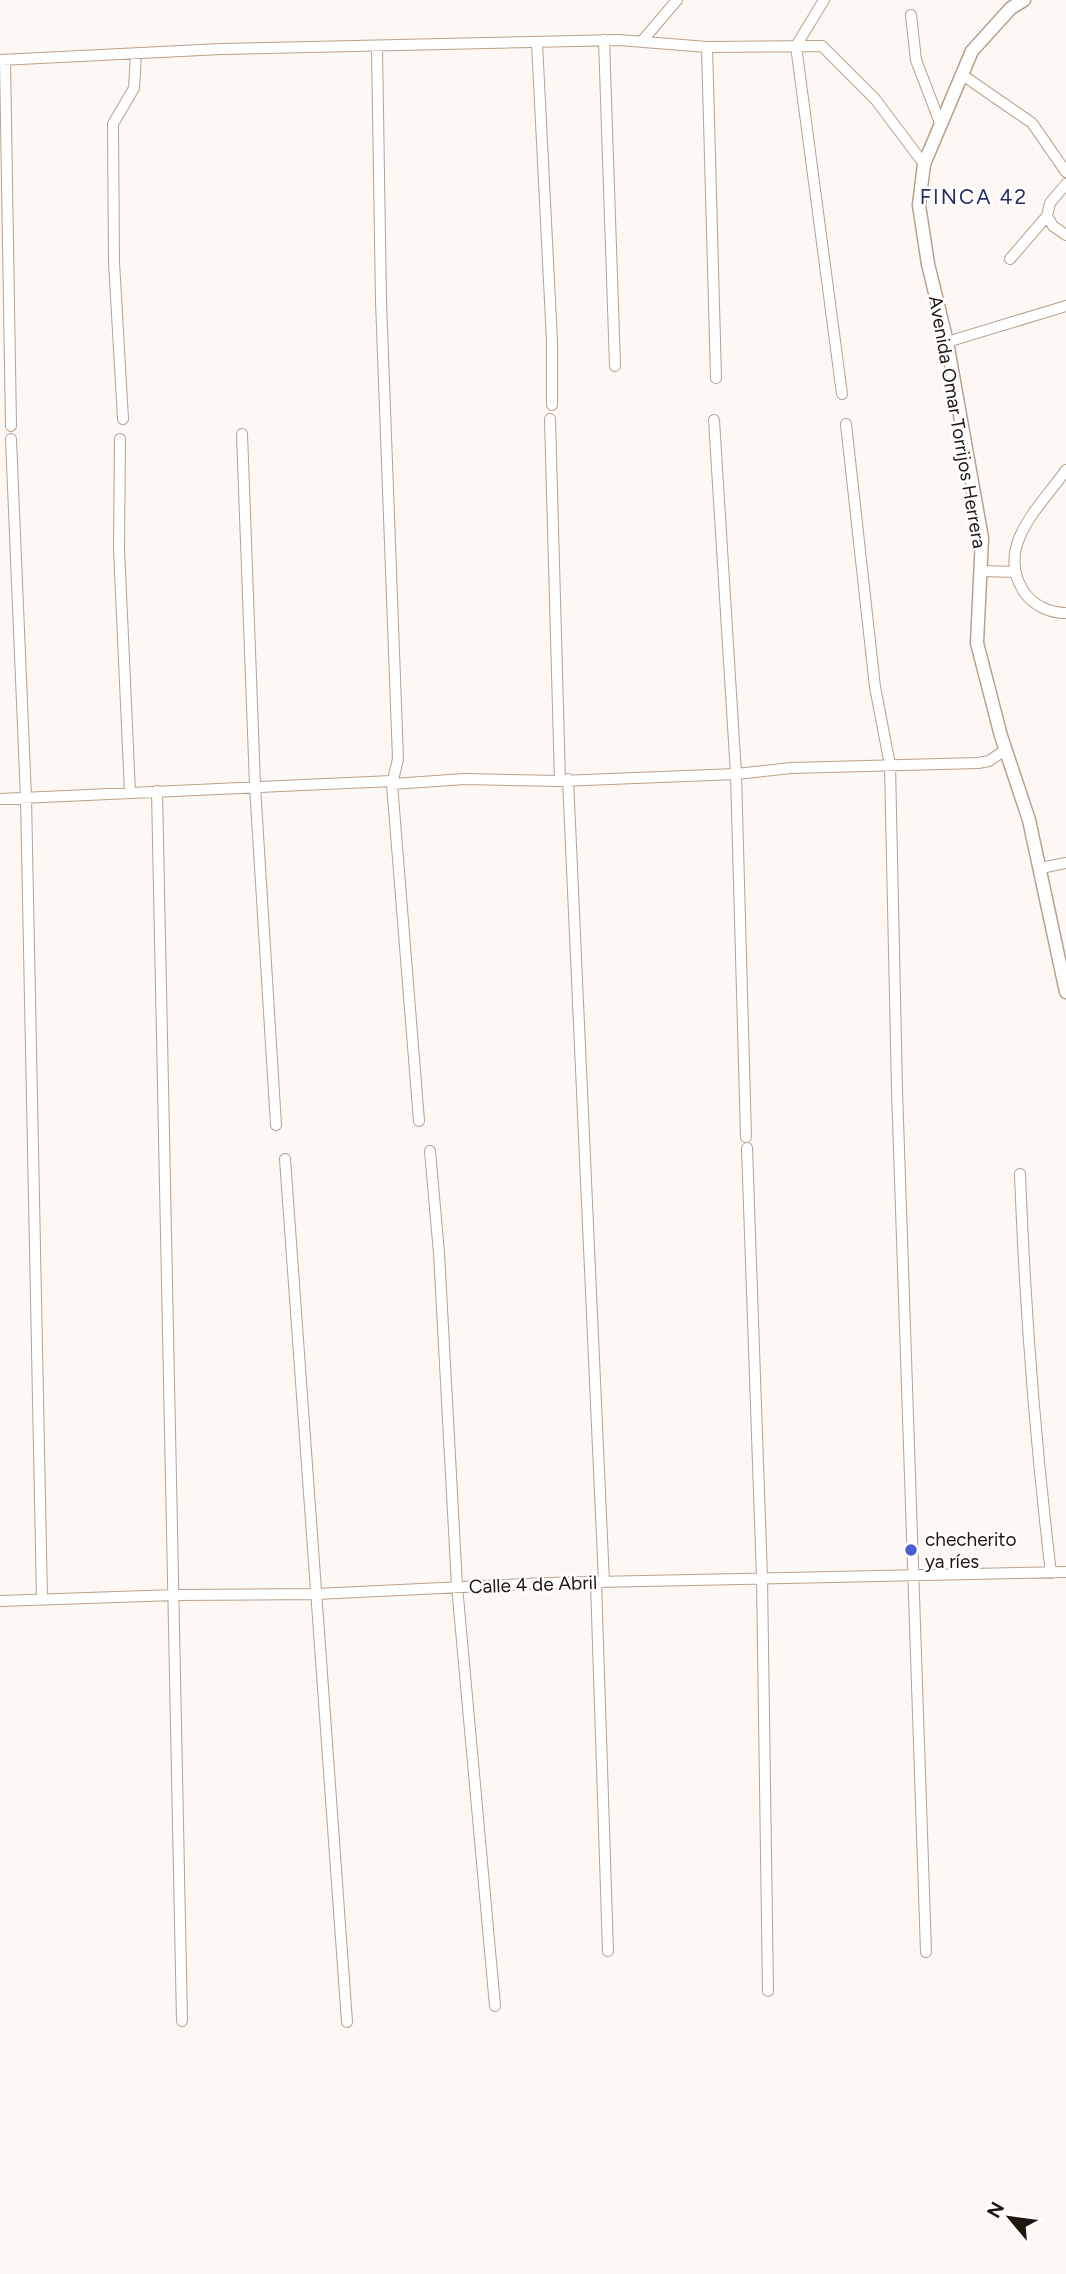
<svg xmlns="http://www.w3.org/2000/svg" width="1066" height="2274" font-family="Figtree,sans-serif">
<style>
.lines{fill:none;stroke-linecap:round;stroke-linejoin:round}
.minor-casing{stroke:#b9a18b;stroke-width:12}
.tertiary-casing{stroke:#b9a18b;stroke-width:15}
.minor{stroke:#fff;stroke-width:10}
.tertiary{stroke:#fff;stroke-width:12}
.poi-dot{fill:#4b5bd0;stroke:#fff;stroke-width:2.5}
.labels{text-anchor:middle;stroke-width:5;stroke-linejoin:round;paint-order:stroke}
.street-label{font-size:19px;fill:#1f170e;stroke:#fff}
.poi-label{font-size:19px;fill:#1f170e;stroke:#fff;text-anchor:start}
.neighbourhood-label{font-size:21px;letter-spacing:2px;fill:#242e67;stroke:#fff}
</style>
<rect width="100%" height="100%" fill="#fdf8f3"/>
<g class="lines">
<defs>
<path id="minor" d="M 824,0 L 796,46 L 842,394
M 911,15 L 916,60 L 940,123
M 604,40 L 615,366
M 643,40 L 677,0
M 537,43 L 552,341 L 552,405
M 377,47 L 381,301 L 398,759 L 392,784 L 419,1121
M 707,47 L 716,378
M 0,60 L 221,49 L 619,40 L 707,47 L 822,46 L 875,99 L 924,164
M 5,60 L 11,426
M 961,74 L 1032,123 L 1066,172
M 1066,184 L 1050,203 L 1047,216 L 1053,226 L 1066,235
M 1010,259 L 1047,216
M 947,342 L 1066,306
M 123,419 L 114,262 L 113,124 L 134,88 L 136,54
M 550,419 L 560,781
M 714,420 L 736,774 L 746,1137
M 846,424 L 875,687 L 890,765 L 897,1090 L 926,1952
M 242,434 L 255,786 L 276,1125
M 11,439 L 26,798 L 42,1599
M 120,439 L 119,549 L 130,793
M 1066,470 C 1041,506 994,546 1024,592 C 1034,606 1050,613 1066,613
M 982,571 L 1015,572
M 568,779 L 604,1582 L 596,1583 L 608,1951
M 157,791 L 182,2021
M 0,799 L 392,781 L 392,784 L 465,779 L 560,781 L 736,774 L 791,768 L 978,763 L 989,761 L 1005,750
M 1041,868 L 1066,863
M 747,1148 L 762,1578 L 768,1991
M 430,1151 L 439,1253 L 457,1586 L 495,2006
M 285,1159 L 347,2022
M 1020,1174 C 1025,1308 1035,1440 1051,1573
M 0,1601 L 175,1595 L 316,1594 L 547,1583 L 1066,1572"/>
<path id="tertiary" d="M 1024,0 L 1011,8 L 972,51 L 924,164 L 919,205 L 928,264 L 947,342 L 982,538 L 977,643 L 1001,736 L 1029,820 L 1066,992"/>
</defs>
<use href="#minor" class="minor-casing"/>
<use href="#tertiary" class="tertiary-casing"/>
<use href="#minor" class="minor"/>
<use href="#tertiary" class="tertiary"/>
</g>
<circle class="poi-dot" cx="911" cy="1550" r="7"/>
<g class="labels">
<g class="street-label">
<text transform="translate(958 422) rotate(80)" y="7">Avenida Omar Torrijos Herrera</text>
<text transform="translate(533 1584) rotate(-2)" y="7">Calle 4 de Abril</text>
</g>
<g class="poi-label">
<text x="925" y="1546">checherito<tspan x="925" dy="22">ya ríes</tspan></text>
</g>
<g class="neighbourhood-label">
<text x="974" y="204">FINCA 42</text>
</g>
</g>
<g transform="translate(1010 2218) rotate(299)" stroke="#ffffff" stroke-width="5" paint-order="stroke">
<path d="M0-5L12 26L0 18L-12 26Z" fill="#1f170e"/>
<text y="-10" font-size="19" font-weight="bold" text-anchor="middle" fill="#1f170e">N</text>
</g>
</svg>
